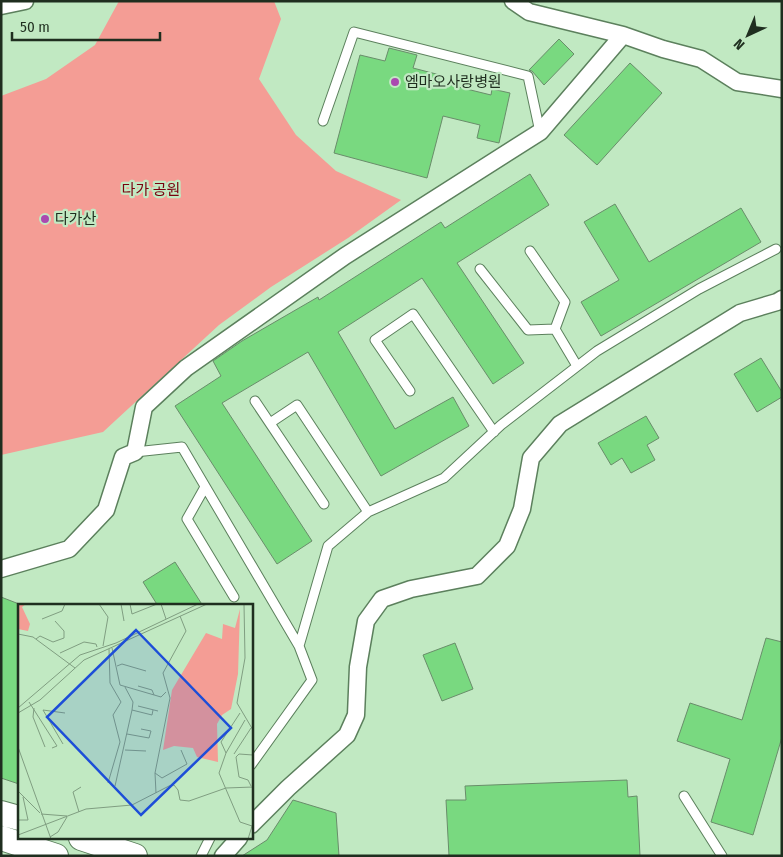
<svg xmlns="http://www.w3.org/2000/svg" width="783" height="857" font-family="'Fira Sans Condensed','Noto Sans KR',sans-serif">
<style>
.green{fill:#f49d95}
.building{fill:#79d980;stroke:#698d6a}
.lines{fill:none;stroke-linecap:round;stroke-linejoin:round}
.lane-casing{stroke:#5c805d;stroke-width:11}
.street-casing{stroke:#5c805d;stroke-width:19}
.secondary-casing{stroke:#5c805d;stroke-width:26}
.lane{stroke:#fff;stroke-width:9}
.street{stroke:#fff;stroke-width:16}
.secondary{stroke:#fff;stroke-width:24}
.poi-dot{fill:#aa49b0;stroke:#c1e9c2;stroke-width:2}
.labels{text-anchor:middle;stroke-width:4.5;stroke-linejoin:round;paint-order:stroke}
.poi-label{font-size:15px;fill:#1f2e1f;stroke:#c1e9c2;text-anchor:start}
.park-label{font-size:15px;fill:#79010e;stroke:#c1e9c2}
.inset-road{fill:none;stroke:#809e81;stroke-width:1}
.view{fill:#1d4ed8;fill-opacity:0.15;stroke:#1d4ed8;stroke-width:2.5}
.inset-edge{fill:none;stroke:#1f2e1f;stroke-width:2.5}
</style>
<rect width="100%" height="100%" fill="#c1e9c2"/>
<path class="green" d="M 119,1 L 274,1 L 281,19 L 259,79 L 296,135 L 336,171 L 401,200 L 348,238 L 271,287 L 219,325 L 103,432 L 1,455 L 1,96 L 46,79 L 95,45 Z"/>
<path class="building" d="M 559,39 L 574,54 L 544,85 L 532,71 L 529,70 Z
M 389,48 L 417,55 L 413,68 L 440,75 L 438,82 L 491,95 L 492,89 L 510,93 L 499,143 L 477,138 L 480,125 L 443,116 L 427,178 L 334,153 L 360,55 L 385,61 Z
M 630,63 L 662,93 L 597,165 L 564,135 Z
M 530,174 L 549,205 L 457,263 L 524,363 L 493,384 L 422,278 L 338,332 L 395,429 L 453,397 L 469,426 L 381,476 L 308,352 L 222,403 L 312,541 L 277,564 L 175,406 L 221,376 L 213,361 L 242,341 L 318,297 L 319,300 L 441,222 L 445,228 Z
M 615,204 L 649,262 L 741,208 L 761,242 L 601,336 L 581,302 L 619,280 L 584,222 Z
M 761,358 L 782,392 L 782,397 L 757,412 L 734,374 Z
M 646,416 L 659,438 L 647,445 L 655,460 L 631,473 L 622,458 L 611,465 L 598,443 Z
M 175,562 L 203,606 L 158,606 L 143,582 Z
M 1,597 L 19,604 L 19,784 L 1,778 Z
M 766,638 L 782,642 L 782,737 L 753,835 L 711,822 L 730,759 L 677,741 L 690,703 L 742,720 Z
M 455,643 L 473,689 L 442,701 L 423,655 Z
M 627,780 L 628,797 L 637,796 L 640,856 L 449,856 L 446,800 L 466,800 L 465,786 Z
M 293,800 L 336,813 L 339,856 L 242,856 L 267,840 Z"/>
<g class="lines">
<defs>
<path id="lane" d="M 323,121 L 354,32 L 528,76 L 540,132
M 530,251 L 565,302 L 555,329
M 480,269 L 528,330 L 555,329 L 577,366
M 410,391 L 375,340 L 413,314 L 494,432
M 255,401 L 324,504
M 270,423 L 297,405 L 368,512
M 135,452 L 182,447 L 299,646 L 312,680 L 251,765
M 205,487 L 187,519 L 234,597
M 299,646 L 328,546 L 368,512 L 444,478 L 501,425 L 597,351 L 699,289 L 776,249
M 684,796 L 722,856
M 201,856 L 210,838"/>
<path id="street" d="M 513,1 L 529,12 L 623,35 L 663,49 L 701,59 L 737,82 L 782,89
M 1,6 L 25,1
M 1,569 L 69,549 L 106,510 L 123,457 L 135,452 L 144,407 L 186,368 L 345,256 L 540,132 L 623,35
M 251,825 L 288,788 L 347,735 L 356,715 L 358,667 L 366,621 L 382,599 L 411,589 L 477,576 L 507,546 L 522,509 L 531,458 L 560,424 L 740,313 L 777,302 L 782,299
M 223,856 L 239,838"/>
<path id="secondary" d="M 1,813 L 19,818
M 1,838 L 56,856
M 81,838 L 135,856"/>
</defs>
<use href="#lane" class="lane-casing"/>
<use href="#street" class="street-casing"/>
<use href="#secondary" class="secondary-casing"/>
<use href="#lane" class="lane"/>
<use href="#street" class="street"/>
<use href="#secondary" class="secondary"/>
</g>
<g class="poi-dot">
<circle cx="395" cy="82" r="5"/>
<circle cx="45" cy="219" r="5"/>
</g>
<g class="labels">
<g class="poi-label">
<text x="405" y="87">엠마오사랑병원</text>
<text x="55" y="224">다가산</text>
</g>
<g class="park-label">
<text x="151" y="195">다가 공원</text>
</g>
</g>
<g transform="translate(18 604)">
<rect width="235" height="235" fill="#c1e9c2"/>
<path d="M 0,0 L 8,0 L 4,3 L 12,20 L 10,27 L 0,25 ZM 222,5 L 220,70 L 213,105 L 204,111 L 199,120 L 200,158 L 179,153 L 175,144 L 156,142 L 145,146 L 154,86 L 188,29 L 204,35 L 205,20 L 217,24 Z" fill="#f49d95"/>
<path class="inset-road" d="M 81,0 L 90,13 L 85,42M 103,0 L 106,17M 112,0 L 114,10 L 139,0M 143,0 L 148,15M 226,0 L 227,54 L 219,99 L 235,126M 24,15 L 44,7 L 47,0M 0,30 L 15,33 L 57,64M 18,35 L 22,32 L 35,38 L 46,34 L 46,27 L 37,17M 94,44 L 102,81 L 143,93 L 148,88M 42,49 L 66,38 L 78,40 L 79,43M 99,62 L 104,60 L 128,67M 120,82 L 134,86 L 136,91M 11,98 L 39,142 L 34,144M 120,102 L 140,107M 0,104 L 62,51 L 98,39 L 180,0M 16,104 L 15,113 L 27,143M 114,106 L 134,111 L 135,106M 0,109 L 22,96 L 66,56 L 189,0M 222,109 L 203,138 L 208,149 L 201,169 L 222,218 L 234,222M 109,130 L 131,134 L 133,127 L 123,125M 45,140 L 25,106 L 47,109M 0,143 L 33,235M 107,146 L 128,147M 208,149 L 227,116M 216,150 L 233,124M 137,169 L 144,174 L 169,160 L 163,146M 90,179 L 102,138 L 95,111 L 103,98 L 92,79 L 91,45M 97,182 L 114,106 L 115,98 L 107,83M 233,182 L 230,176 L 221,173 L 218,153 L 221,150 L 235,151M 0,187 L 22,209M 138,189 L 137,169 L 152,94 L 145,69 L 168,27 L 162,12M 61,208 L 55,188 L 63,183M 23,210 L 49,212M 1,216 L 10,216 L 5,193M 0,231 L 68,205 L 114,201 L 151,182 L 156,181 L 160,186 L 162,196 L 171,197 L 208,184 L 235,183M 32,233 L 40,228 L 49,213M 230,235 L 235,219"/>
<path class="view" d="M 118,26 L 213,124 L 123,211 L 29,113 Z"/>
<rect width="235" height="235" class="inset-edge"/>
</g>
<rect width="783" height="857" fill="none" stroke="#1f2e1f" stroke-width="5"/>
<g transform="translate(748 35) rotate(224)" stroke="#c1e9c2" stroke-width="4" paint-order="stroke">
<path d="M0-4L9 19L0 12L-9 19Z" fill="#1f2e1f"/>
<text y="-8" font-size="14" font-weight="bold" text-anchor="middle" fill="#1f2e1f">N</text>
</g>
<path d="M12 32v8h148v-8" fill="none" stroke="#1f2e1f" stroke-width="2.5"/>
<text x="20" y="32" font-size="15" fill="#1f2e1f" stroke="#c1e9c2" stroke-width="4" paint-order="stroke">50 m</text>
</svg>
